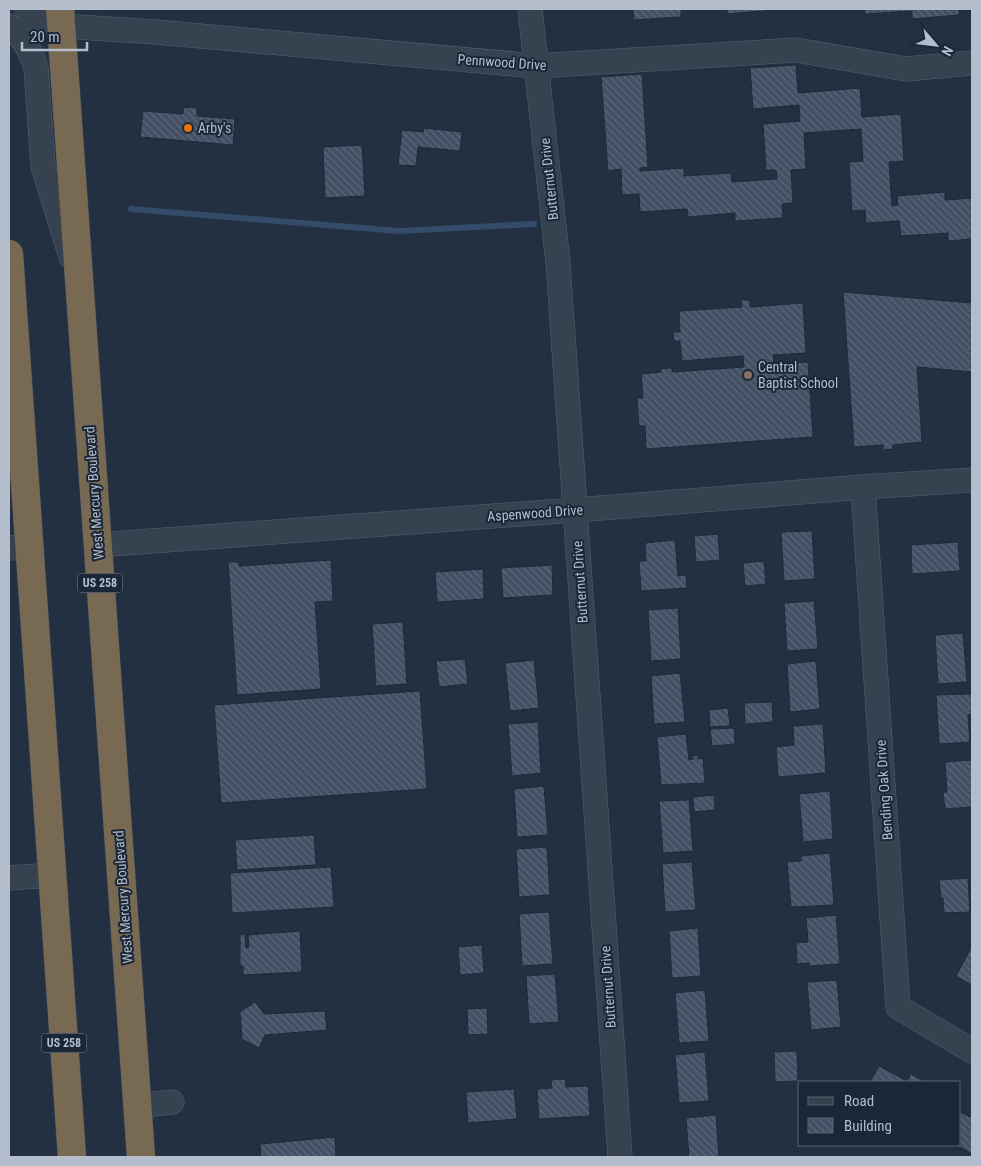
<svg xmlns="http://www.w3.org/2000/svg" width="981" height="1166" font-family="'Roboto Condensed',sans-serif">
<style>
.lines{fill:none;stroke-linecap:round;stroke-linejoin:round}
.stream{stroke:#344b6a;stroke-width:6}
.building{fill:url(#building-back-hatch);stroke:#1e2938}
.minor-casing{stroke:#55606f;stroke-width:25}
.highway-casing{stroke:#424d5c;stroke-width:29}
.minor{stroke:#374251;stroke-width:24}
.highway{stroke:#786953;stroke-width:28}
.food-dot{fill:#e8710a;stroke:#1b2736;stroke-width:2}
.education-dot{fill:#8d6e63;stroke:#1b2736;stroke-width:2}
.labels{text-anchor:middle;stroke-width:4;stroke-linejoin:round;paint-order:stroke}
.shield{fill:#1b2736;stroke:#85909f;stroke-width:1}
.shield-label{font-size:12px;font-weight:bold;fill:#b3bdcc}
.street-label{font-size:14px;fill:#b3bdcc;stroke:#1b2736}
.poi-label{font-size:14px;fill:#b3bdcc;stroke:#1b2736;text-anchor:start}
</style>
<defs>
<pattern id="building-back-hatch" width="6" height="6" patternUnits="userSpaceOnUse" patternTransform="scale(1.25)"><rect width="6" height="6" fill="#415064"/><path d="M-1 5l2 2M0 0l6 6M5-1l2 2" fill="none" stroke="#5a6779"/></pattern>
</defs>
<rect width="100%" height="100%" fill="#223042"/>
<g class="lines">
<path class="stream" d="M 131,209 L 399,231 L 534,224"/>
</g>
<path class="building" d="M 633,9 L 718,9 L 681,11 L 681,17 L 634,20 Z
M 727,9 L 774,9 L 775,10 L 727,14 Z
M 865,9 L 959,9 L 959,15 L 912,19 L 912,11 L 866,14 L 865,14 Z
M 796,65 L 798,93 L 860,88 L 862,117 L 901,114 L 904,161 L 889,162 L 892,206 L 898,205 L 897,196 L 945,192 L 945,200 L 972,198 L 972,239 L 948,241 L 948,233 L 901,236 L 899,221 L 866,223 L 865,210 L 852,211 L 849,162 L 863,161 L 861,129 L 804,133 L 806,169 L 791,170 L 793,203 L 782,204 L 783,218 L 735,221 L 735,213 L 688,217 L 687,209 L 640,212 L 639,194 L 622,195 L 621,169 L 608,171 L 601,77 L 642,74 L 648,167 L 640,168 L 640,171 L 684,168 L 684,176 L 731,173 L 732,182 L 777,179 L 776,170 L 766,170 L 763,124 L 800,121 L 799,105 L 753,109 L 750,68 Z
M 184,107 L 197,108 L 197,116 L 235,119 L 233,145 L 140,137 L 143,111 L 183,114 Z
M 424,128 L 462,132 L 460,151 L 418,147 L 416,166 L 398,165 L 402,130 L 423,132 Z
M 362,145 L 365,196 L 325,198 L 323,147 Z
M 843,292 L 972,303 L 972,372 L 917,367 L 922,442 L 893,445 L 893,449 L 883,450 L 883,445 L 854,447 Z
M 741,300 L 750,300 L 750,307 L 803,303 L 806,353 L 773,355 L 774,364 L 808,362 L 813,437 L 646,449 L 645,426 L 639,426 L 637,398 L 643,398 L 641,374 L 661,372 L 661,369 L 670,368 L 672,368 L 672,372 L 744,367 L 743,356 L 682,361 L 680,341 L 674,341 L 673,332 L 680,332 L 679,311 L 742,307 Z
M 812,531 L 815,579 L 784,581 L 781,532 Z
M 718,534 L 720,560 L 696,562 L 694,536 Z
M 675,540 L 678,576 L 686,575 L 687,588 L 641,591 L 639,561 L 646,561 L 645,543 Z
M 958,542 L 960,571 L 912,574 L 911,545 Z
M 331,560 L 333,601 L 315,602 L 321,689 L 237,695 L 228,562 L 239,562 L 239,566 Z
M 764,561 L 766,584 L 745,586 L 743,563 Z
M 552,565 L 553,595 L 503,598 L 501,568 Z
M 483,569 L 484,599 L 437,602 L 435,572 Z
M 814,601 L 818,649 L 787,651 L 784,603 Z
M 678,608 L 681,659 L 651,661 L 648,610 Z
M 403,622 L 407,684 L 376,686 L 372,624 Z
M 963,633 L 967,682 L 938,684 L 935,635 Z
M 465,659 L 468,684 L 439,687 L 436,661 Z
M 534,660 L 539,708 L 510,711 L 505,663 Z
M 816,661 L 820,709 L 790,712 L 787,664 Z
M 680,673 L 685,722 L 654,724 L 651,676 Z
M 420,691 L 427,789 L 221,803 L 214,705 Z
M 967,694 L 972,694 L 972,714 L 968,715 L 970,742 L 939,744 L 936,695 Z
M 772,702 L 773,722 L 745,724 L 744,703 Z
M 728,708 L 730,726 L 710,727 L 709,710 Z
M 538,722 L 541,773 L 512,776 L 508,724 Z
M 823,724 L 826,773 L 778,777 L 776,747 L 794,745 L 793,726 Z
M 734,728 L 735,744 L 712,746 L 710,729 Z
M 686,734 L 689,760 L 693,759 L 692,756 L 698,755 L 698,759 L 703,758 L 705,783 L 661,785 L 657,737 Z
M 972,760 L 972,807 L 945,809 L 943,792 L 947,792 L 945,762 Z
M 544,786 L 548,835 L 517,837 L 514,789 Z
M 830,791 L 833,839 L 803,842 L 799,794 Z
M 714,795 L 715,810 L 694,812 L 693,797 Z
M 689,800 L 693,851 L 663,853 L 659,801 Z
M 314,835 L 316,865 L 237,870 L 235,840 Z
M 547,847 L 550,895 L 519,897 L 516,849 Z
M 830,853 L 834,905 L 791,907 L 787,862 L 801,861 L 801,856 Z
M 692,862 L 696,910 L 665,912 L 662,864 Z
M 331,867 L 334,907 L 232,913 L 230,873 Z
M 968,878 L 970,912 L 944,913 L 943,898 L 941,898 L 939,880 Z
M 549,912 L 553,964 L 522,966 L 519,914 Z
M 836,915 L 840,964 L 809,966 L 809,963 L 797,964 L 796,943 L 808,942 L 806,918 Z
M 698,928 L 701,976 L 672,978 L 669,931 Z
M 300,931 L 302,972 L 243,975 L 243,966 L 240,966 L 240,935 L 245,934 L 246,948 L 249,947 L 248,935 Z
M 482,945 L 484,973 L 460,975 L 458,947 Z
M 972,946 L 972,985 L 956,976 Z
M 555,974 L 559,1022 L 529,1024 L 526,976 Z
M 837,980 L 841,1027 L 811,1030 L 807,982 Z
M 705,990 L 709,1041 L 679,1043 L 675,993 Z
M 255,1002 L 264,1014 L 325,1011 L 327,1030 L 265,1035 L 259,1048 L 242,1039 L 240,1012 Z
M 487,1008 L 488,1034 L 468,1035 L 467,1009 Z
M 797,1051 L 798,1081 L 775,1082 L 774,1052 Z
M 705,1052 L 709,1101 L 679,1103 L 675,1055 Z
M 879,1066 L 907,1081 L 911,1074 L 925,1082 L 870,1082 Z
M 565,1079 L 566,1087 L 588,1086 L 590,1116 L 539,1119 L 537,1089 L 552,1088 L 551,1080 Z
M 514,1089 L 517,1119 L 468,1123 L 466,1092 Z
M 960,1112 L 970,1117 L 972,1112 L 972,1154 L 957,1145 L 960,1145 Z
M 716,1115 L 719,1157 L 689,1157 L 686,1118 Z
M 335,1137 L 336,1157 L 261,1157 L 260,1144 Z"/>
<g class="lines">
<defs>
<path id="minor" d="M 27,9 L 33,16 L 41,21 L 61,26 L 156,32 L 536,66 L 796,50 L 906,69 L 972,63
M 530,9 L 558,263 L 620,1157
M 9,26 C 23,36 31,51 36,68 L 43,166 L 71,257
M 863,487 L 898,1007 L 972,1051
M 97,545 L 576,510 L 863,487 L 972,480
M 9,548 L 28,547
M 9,878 L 52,875
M 137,1106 L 172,1102"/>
<path id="highway" d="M 60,9 L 141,1157
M 9,254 L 72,1157"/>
</defs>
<use href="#minor" class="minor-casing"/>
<use href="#highway" class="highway-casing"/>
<use href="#minor" class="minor"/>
<use href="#highway" class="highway"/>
</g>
<circle class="food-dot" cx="188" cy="128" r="5"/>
<circle class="education-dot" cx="748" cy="375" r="5"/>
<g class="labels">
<g class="shield">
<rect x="77.5" y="573.5" width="45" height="19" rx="4"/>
<rect x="41.5" y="1033.5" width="45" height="19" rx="4"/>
</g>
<g class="shield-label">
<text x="100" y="587">US 258</text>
<text x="64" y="1047">US 258</text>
</g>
<g class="street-label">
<text transform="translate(502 62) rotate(4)" y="5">Pennwood Drive</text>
<text transform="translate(549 179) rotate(-96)" y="5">Butternut Drive</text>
<text transform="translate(94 493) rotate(-94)" y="5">West Mercury Boulevard</text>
<text transform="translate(535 513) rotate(-4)" y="5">Aspenwood Drive</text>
<text transform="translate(580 582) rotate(-94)" y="5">Butternut Drive</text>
<text transform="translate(884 790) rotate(-94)" y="5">Bending Oak Drive</text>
<text transform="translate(123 897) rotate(-94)" y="5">West Mercury Boulevard</text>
<text transform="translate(608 987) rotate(-94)" y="5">Butternut Drive</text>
</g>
<g class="poi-label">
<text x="198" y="133">Arby's</text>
<text x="758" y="372">Central<tspan x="758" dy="16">Baptist School</tspan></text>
</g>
</g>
<rect width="981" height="1166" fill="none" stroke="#b3bdcc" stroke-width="20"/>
<rect x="798" y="1081" width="162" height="65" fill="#1b2736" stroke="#586372"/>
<rect x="808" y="1097" width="25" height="8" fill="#374251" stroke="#586372"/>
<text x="844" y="1106" font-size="15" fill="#b3bdcc">Road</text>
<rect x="808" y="1118" width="25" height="15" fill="url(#building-back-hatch)" stroke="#586372"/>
<text x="844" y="1131" font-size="15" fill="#b3bdcc">Building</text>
<g transform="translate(936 45) rotate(118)" stroke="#1b2736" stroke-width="4" paint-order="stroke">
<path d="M0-4L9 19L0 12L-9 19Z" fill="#b3bdcc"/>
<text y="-8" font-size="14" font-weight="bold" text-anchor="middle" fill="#b3bdcc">N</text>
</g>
<path d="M22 42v8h65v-8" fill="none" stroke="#b3bdcc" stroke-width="2.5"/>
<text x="30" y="42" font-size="15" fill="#b3bdcc" stroke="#1b2736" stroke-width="4" paint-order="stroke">20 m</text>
</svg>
